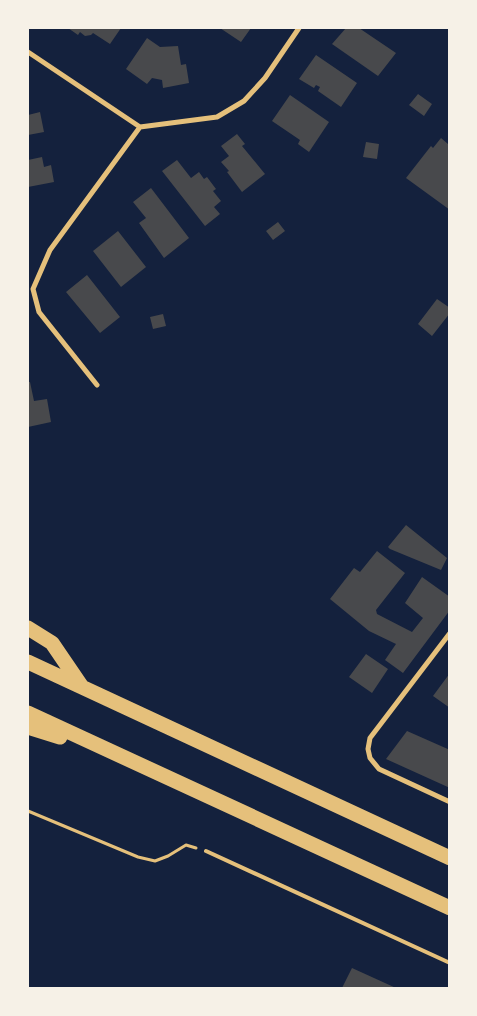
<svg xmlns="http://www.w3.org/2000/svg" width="477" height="1016" font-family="'Source Serif 4',serif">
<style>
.building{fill:#48494c}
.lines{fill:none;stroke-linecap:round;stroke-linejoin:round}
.path{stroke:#e5c07b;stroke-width:3}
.service{stroke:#e5c07b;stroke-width:4}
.minor{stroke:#e5c07b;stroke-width:5}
.motorway{stroke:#e5c07b;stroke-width:15}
</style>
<rect width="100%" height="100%" fill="#14213d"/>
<path class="building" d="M 68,28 L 121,28 L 110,44 L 93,33 L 91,35 L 85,36 L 80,32 L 78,35 Z
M 220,28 L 251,28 L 241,42 Z
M 346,28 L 359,28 L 396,53 L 378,76 L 332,44 Z
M 147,38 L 160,47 L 178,46 L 181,65 L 186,64 L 189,83 L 163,88 L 162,80 L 152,78 L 147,84 L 126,69 Z
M 316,55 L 357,83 L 341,107 L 318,91 L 320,87 L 316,85 L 314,88 L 299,79 Z
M 418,94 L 432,104 L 424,116 L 409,105 Z
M 290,95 L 329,122 L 309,152 L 298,144 L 300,140 L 272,121 Z
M 40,112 L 44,132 L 28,135 L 28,115 Z
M 237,134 L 245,144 L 242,146 L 265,174 L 242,192 L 227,172 L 229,171 L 221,162 L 229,156 L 221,146 Z
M 441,138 L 448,144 L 450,142 L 450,210 L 406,178 L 431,146 L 433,148 Z
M 366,142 L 379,144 L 377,159 L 363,157 Z
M 42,157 L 44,167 L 51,165 L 54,182 L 28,187 L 28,160 Z
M 177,160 L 191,178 L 199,172 L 204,179 L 207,177 L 216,189 L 213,191 L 221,201 L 214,207 L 220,214 L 205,226 L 162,171 Z
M 151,188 L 189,238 L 164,258 L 139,223 L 146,218 L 133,202 Z
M 278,222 L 285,231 L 273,240 L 266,231 Z
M 118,231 L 146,267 L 121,287 L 93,251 Z
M 87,275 L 120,317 L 100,333 L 66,292 Z
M 437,299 L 450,308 L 450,313 L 432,336 L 418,324 Z
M 163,314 L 166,326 L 153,329 L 150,317 Z
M 28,382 L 30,382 L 34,401 L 47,399 L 51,422 L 28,427 Z
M 406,525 L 447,558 L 441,570 L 390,549 L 388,547 Z
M 377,551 L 405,573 L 376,610 L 377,614 L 412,632 L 423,618 L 405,603 L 422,577 L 450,597 L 450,610 L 403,673 L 385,660 L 396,644 L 369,631 L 330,599 L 354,568 L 360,572 Z
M 366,654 L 388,669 L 372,693 L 349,677 Z
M 450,673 L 450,708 L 433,696 Z
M 407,731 L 450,750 L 450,788 L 386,759 Z
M 352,968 L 396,988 L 342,988 Z"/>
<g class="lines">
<path class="path" d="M 28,811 L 138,857 L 155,861 L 168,856 L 186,845 L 196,848"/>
<path class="service" d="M 206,851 L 450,963"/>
<path class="minor" d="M 28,52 L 140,127 L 217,117 L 244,101 L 265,78 L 299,28
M 97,385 L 39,312 L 33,289 L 50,250 L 140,127
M 450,633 L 370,738 L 368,749 L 370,758 L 379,769 L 450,802"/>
<path class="motorway" d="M 28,628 L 52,643 L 82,687
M 28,662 L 450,858
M 28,713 L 450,908
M 28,727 L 60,737"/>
</g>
<rect width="477" height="1016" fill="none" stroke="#f6f1e7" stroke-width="58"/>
</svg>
